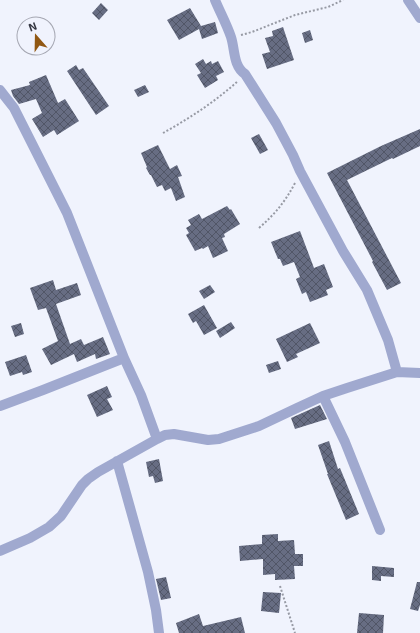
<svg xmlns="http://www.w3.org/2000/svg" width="420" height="633" font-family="'Exo 2',sans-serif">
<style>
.building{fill:url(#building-cross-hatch)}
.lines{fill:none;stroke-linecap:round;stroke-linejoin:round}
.path{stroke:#979aa4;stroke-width:2;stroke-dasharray:2 2;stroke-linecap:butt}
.minor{stroke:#a0a9cf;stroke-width:10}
.tertiary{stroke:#a0a9cf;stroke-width:10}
</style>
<defs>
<pattern id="building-cross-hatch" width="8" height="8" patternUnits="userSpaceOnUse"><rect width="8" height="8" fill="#676d83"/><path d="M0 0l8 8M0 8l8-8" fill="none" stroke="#515667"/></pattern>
</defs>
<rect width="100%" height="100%" fill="#f0f3fd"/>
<path class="building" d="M 101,3 L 108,10 L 99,20 L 92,13 Z
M 190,8 L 201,26 L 215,22 L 218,33 L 202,39 L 199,29 L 179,40 L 167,20 Z
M 283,27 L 294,60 L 267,69 L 262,54 L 270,52 L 265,38 L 273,36 L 272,31 Z
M 310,30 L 313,40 L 305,43 L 302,33 Z
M 203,59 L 206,64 L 211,61 L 212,64 L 218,61 L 224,72 L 216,76 L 218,80 L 205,88 L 197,75 L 201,73 L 195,64 Z
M 76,65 L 79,70 L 83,68 L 109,106 L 96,115 L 67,71 Z
M 46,75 L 58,103 L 65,99 L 79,121 L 57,135 L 54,130 L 43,137 L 32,119 L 42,113 L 36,99 L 19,104 L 13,96 L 11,90 L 30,85 L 29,82 Z
M 145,85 L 149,92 L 138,97 L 134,90 Z
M 420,129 L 420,146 L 393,159 L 392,158 L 347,180 L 401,283 L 387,290 L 372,262 L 373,261 L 327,173 L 381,146 Z
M 259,134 L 268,150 L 260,154 L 251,138 Z
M 158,145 L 170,169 L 177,165 L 182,176 L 178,177 L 185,197 L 176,201 L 171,188 L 165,191 L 162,185 L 157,187 L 151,175 L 150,175 L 146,168 L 147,167 L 141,153 Z
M 227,206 L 230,210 L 231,209 L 240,224 L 224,234 L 225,237 L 222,238 L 228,251 L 213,258 L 208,246 L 203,249 L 202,248 L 195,251 L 186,235 L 189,233 L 186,228 L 191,225 L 188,220 L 199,214 L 202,219 Z
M 300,231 L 314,268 L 324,264 L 333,287 L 326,290 L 328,295 L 310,302 L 306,292 L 302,294 L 296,279 L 300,277 L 294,262 L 283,266 L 280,259 L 278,259 L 271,242 Z
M 53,280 L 56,290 L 77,283 L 81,295 L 56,304 L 70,344 L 81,339 L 84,345 L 103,337 L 110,354 L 96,359 L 95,354 L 77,362 L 74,354 L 51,365 L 42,349 L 58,341 L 46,308 L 38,310 L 30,288 Z
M 210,285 L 215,292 L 204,299 L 199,291 Z
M 204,305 L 217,328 L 204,335 L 196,321 L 193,323 L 188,314 Z
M 231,322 L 235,328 L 220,338 L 216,331 Z
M 21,323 L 24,334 L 15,337 L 11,326 Z
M 310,323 L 320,343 L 296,354 L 298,357 L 287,362 L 276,339 Z
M 26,355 L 32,372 L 23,375 L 22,372 L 10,376 L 5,362 Z
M 278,361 L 281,369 L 269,373 L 266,365 Z
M 107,386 L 112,397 L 107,399 L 113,410 L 97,417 L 87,395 Z
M 320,405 L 327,419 L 295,429 L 291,418 Z
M 329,441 L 338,469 L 340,468 L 359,514 L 346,520 L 327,474 L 328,474 L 318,445 Z
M 159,459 L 163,481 L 155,483 L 153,476 L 149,477 L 146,462 Z
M 278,534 L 278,541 L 294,540 L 295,554 L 303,554 L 303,566 L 294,566 L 295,579 L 275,580 L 275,574 L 263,575 L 263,559 L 240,561 L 239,546 L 262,544 L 262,535 Z
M 372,566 L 394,568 L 394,577 L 381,576 L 381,581 L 372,580 Z
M 166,577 L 171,598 L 161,600 L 156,579 Z
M 417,582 L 420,582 L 420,605 L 418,611 L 410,609 Z
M 263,592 L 281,593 L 279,613 L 261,611 Z
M 359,613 L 384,615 L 383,633 L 357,633 Z
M 199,614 L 203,626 L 241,617 L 245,633 L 179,633 L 176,623 Z"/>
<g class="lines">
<path class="path" d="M 241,35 L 252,32 L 295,15 L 328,7 L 343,0
M 163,133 C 190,118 216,101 238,81
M 259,228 C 275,214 285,202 295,183
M 280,586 L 295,633"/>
<path class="minor" d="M 215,0 C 220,12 227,25 231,37 C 235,49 233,66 245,74 L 276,123 L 293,155 L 300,171 L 343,251 L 367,290 L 388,340 L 397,372
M 0,90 L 14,108 L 67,213 L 124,358 L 141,395 L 157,439
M 323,396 L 345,442 L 380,530
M 0,406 L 43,390 L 124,358
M 117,461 L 148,572 L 156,610 L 159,633
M 0,551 L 30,538 L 49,527 L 61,516 L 82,485 L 88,479 L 98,472 L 157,439 L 165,435 L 174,434 L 208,440 L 219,439 L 259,426 L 297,408 L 323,396 L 347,388 L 397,372 L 420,373"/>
<path class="tertiary" d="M 408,0 L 420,18"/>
</g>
<g transform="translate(36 36) rotate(340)"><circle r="19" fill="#f0f3fd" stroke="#a5a7b2"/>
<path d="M0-3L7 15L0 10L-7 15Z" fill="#915813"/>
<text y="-6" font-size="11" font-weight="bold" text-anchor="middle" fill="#343641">N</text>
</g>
</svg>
